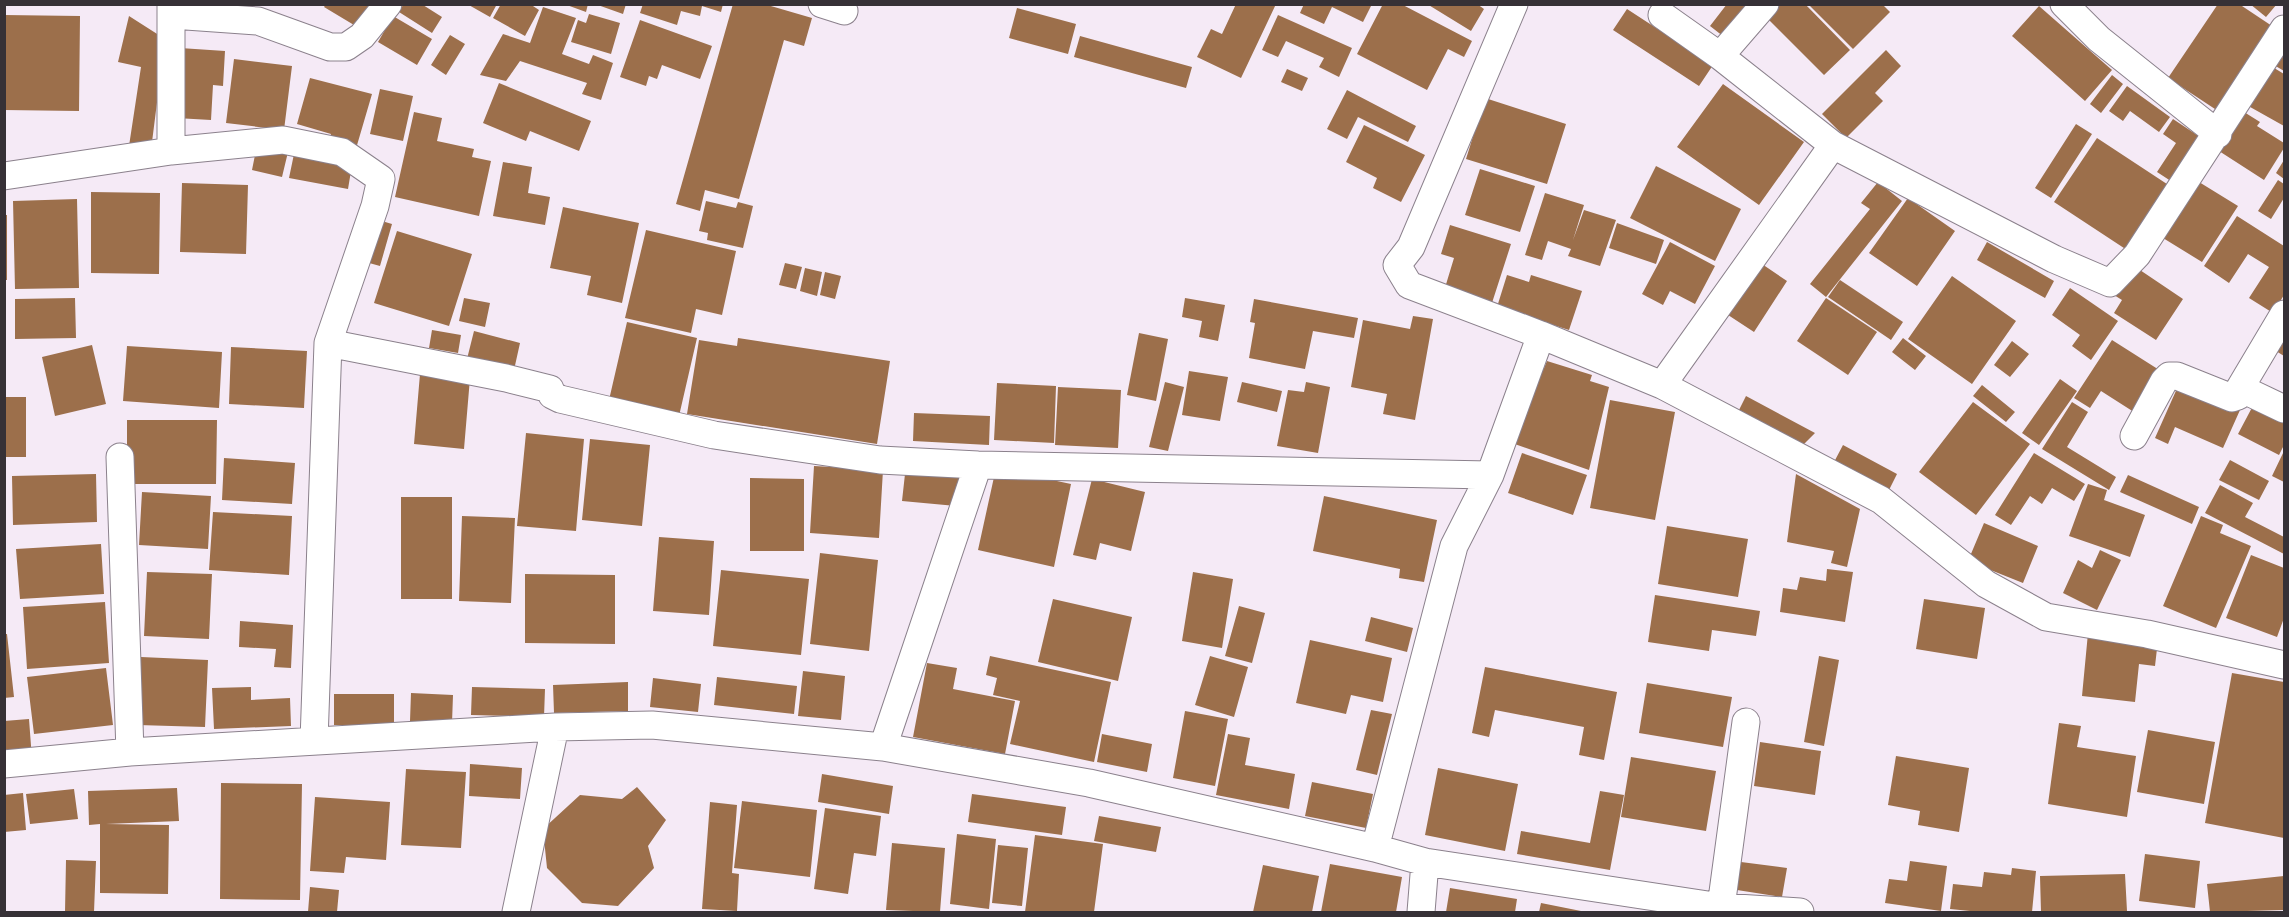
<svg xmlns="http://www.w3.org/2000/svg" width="2289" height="917" font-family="'Open Sans',sans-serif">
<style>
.building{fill:#9c6f4b}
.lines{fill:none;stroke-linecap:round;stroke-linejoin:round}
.street-casing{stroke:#8b818c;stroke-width:29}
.street{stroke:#fff;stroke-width:27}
</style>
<rect width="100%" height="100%" fill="#f5eaf6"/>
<path class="building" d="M 326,4 L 374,4 L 359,28 L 324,7 Z
M 467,4 L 497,4 L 490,17 Z
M 501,4 L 530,4 L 539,10 L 525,36 L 493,18 Z
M 564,4 L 588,4 L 586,12 Z
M 595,4 L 626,4 L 623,14 Z
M 643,4 L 723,4 L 721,12 L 702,6 L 700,16 L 681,11 L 677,25 L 640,13 Z
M 733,4 L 764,4 L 812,18 L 804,46 L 784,40 L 739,199 L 705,190 L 700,211 L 676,204 Z
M 1236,4 L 1276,4 L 1241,78 L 1197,57 L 1211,29 L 1222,34 Z
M 1304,4 L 1372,4 L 1363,22 L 1332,7 L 1324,24 L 1300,13 Z
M 1383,4 L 1401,4 L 1472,41 L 1464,57 L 1448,49 L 1427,90 L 1357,54 Z
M 1427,4 L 1477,4 L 1484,9 L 1471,31 Z
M 1727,4 L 1756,4 L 1728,40 L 1710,26 Z
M 1772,4 L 1805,4 L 1850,50 L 1824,75 L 1763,14 Z
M 1808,4 L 1882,4 L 1890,12 L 1853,49 Z
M 2218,4 L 2239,4 L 2275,28 L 2218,111 L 2168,78 Z
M 2250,4 L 2277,4 L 2266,17 Z
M 403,5 L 423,5 L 442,17 L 432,33 L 399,12 Z
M 2039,6 L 2112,70 L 2085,101 L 2012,36 Z
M 543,7 L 576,18 L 562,54 L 589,64 L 593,55 L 613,63 L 601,100 L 582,94 L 587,83 L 520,61 L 506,81 L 480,75 L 503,34 L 530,43 Z
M 1017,8 L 1076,24 L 1068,54 L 1009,38 Z
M 1627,9 L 1713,65 L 1699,86 L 1613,30 Z
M 589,14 L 620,23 L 611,54 L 571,42 L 578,20 L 586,23 Z
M 4,15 L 80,16 L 79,111 L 4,110 Z
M 1278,15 L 1352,48 L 1339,77 L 1319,67 L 1324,58 L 1286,41 L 1278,57 L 1262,50 Z
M 129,16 L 165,39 L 151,150 L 129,146 L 141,67 L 118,62 Z
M 393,16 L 432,39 L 417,65 L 378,42 Z
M 640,20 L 712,46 L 700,79 L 662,65 L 657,79 L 649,76 L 646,86 L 620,77 Z
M 2284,32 L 2284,71 L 2269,62 Z
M 450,35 L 465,44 L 446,75 L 431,65 Z
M 1080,36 L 1192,67 L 1186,88 L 1074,57 Z
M 180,48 L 225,51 L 223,86 L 213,85 L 211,120 L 176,118 Z
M 1886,50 L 1901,66 L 1875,93 L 1883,101 L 1846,138 L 1822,114 Z
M 234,59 L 292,66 L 284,130 L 226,123 Z
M 2266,63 L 2284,74 L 2284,126 L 2243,103 Z
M 1287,69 L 1308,78 L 1302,91 L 1281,82 Z
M 2112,75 L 2123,84 L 2101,113 L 2090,104 Z
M 310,78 L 372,94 L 355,152 L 328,145 L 331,134 L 297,124 Z
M 499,83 L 591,121 L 579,151 L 530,131 L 526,141 L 483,123 Z
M 1723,84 L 1804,142 L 1759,205 L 1677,147 Z
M 2127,86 L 2170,117 L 2159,132 L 2130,111 L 2123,121 L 2109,111 Z
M 380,89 L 413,96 L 403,141 L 370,134 Z
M 1347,90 L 1416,126 L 1408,142 L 1358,117 L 1347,139 L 1327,129 Z
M 1485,98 L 1566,124 L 1547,184 L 1466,159 Z
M 414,112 L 442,118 L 437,141 L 474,149 L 472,157 L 491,161 L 479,216 L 395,197 Z
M 2244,112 L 2260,122 L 2257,126 L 2284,143 L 2284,148 L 2264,180 L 2219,151 Z
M 2173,119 L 2209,143 L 2180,187 L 2157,172 L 2176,143 L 2163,134 Z
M 2076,124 L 2092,134 L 2051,198 L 2035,188 Z
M 1364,125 L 1425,155 L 1401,202 L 1373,188 L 1377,178 L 1346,162 Z
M 2097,138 L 2173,188 L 2130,252 L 2054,202 Z
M 257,145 L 288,152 L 282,177 L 252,170 Z
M 294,154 L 352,165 L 348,189 L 289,178 Z
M 2284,160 L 2284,179 L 2276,173 Z
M 503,162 L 532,167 L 528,193 L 550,197 L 545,225 L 493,216 Z
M 1656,166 L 1741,209 L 1715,261 L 1630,218 Z
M 1480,169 L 1535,186 L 1520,232 L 1465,215 Z
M 2278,180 L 2284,184 L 2284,198 L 2271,219 L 2258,211 Z
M 1878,182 L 1902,201 L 1826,297 L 1810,284 L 1870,209 L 1861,203 Z
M 2199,182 L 2238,206 L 2202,262 L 2163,238 Z
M 182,183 L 248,185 L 246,254 L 180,252 Z
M 91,192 L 160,193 L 159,274 L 91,273 Z
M 1545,193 L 1584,205 L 1573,240 L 1584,210 L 1616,220 L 1600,266 L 1568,256 L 1571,249 L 1548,241 L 1542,260 L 1525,255 Z
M 1908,198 L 1955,231 L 1917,286 L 1869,253 Z
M 77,199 L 79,288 L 15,289 L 13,201 Z
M 706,201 L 736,208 L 738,202 L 753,206 L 743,248 L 707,240 L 708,233 L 699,231 Z
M 563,207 L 639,223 L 622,303 L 587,295 L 591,276 L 550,268 Z
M 4,215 L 7,215 L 7,280 L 4,280 Z
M 2237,216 L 2284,246 L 2284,295 L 2273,313 L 2249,298 L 2269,267 L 2248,254 L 2229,283 L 2204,266 Z
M 375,219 L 392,224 L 380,266 L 362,261 Z
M 1617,223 L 1664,240 L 1656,264 L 1609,248 Z
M 1450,225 L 1511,244 L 1491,306 L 1444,291 L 1454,258 L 1441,254 Z
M 646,230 L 736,251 L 722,315 L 696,309 L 691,333 L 625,318 Z
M 397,231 L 472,254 L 449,326 L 374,303 Z
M 1670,242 L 1715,266 L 1695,304 L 1670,291 L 1663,305 L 1642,294 Z
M 1987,242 L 2054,281 L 2045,298 L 1977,260 Z
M 1759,262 L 1787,281 L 1754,332 L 1725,313 Z
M 785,263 L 802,267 L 796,289 L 779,285 Z
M 2134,266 L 2183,299 L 2156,340 L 2114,313 L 2122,300 L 2114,295 Z
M 805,268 L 822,272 L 817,296 L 800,291 Z
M 825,272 L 841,276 L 835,299 L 820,295 Z
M 1507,275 L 1529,282 L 1531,275 L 1582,291 L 1569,330 L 1497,307 Z
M 1952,276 L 2016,321 L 1972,384 L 1908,339 Z
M 1840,280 L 1903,322 L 1891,340 L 1828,297 Z
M 2070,288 L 2118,321 L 2091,360 L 2072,346 L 2080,335 L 2052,315 Z
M 75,298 L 76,338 L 15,339 L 15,299 Z
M 464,298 L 490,303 L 485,327 L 459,321 Z
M 1185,298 L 1225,305 L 1218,341 L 1199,337 L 1202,321 L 1182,317 Z
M 1826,298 L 1877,332 L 1848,375 L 1797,341 Z
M 1254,299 L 1358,318 L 1354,338 L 1313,331 L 1305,369 L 1249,358 L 1255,323 L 1250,322 Z
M 1413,316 L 1433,319 L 1415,420 L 1383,414 L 1387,394 L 1351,387 L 1363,320 L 1410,329 Z
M 627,322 L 697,338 L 679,416 L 609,400 Z
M 432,330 L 461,335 L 458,353 L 429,348 Z
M 474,331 L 520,343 L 514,370 L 467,359 Z
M 1139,333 L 1168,339 L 1156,401 L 1127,395 Z
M 738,338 L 890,361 L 877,444 L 687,414 L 699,340 L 737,346 Z
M 1903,338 L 1926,356 L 1915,370 L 1892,352 Z
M 2284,338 L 2284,356 L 2276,351 Z
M 2112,340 L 2164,373 L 2137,414 L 2101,391 L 2090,408 L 2074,398 Z
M 2012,341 L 2029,354 L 2010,377 L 1994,365 Z
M 92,345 L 106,404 L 55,416 L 42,357 Z
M 127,346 L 222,352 L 219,408 L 123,401 Z
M 231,347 L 307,351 L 304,408 L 229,404 Z
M 1547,361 L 1592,375 L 1590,381 L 1609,387 L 1589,470 L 1509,442 L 1533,365 L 1544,368 Z
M 1189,371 L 1228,377 L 1220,421 L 1182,415 Z
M 420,374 L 470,378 L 464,449 L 414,444 Z
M 2060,379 L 2077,391 L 2039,445 L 2022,433 Z
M 1165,382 L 1184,387 L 1168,451 L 1149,447 Z
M 1242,382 L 1282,391 L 1277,412 L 1237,402 Z
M 1306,382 L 1330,387 L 1318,453 L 1277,446 L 1288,390 L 1304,392 Z
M 997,383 L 1056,386 L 1054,443 L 994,440 Z
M 2179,384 L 2240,410 L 2223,448 L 2175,427 L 2168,444 L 2155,438 Z
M 1982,385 L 2015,412 L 2006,422 L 1973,396 Z
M 1058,387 L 1121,390 L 1118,448 L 1055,445 Z
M 1746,396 L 1815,433 L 1802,446 L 1738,412 Z
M 4,397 L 26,397 L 26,457 L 4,457 Z
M 1610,400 L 1675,412 L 1655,520 L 1590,508 Z
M 2256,400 L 2284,415 L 2284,445 L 2279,455 L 2238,434 Z
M 1973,402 L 2030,444 L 1976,515 L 1919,472 Z
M 2072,402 L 2088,412 L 2067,447 L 2116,477 L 2109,490 L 2042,449 Z
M 914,413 L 990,416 L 989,445 L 913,441 Z
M 127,420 L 217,420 L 216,484 L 127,484 Z
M 526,433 L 584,439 L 576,531 L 517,526 Z
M 590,439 L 650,445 L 642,526 L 582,520 Z
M 1843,445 L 1897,474 L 1887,494 L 1833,464 Z
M 2284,451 L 2284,482 L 2272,476 Z
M 1522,453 L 1587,475 L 1573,515 L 1508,493 Z
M 2034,453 L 2085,484 L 2074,501 L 2052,488 L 2042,504 L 2030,496 L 2011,525 L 1995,515 Z
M 224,458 L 295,463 L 292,504 L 222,500 Z
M 2230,460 L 2269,481 L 2259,500 L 2219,480 Z
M 906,465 L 961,473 L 956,506 L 902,501 Z
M 814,466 L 883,470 L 879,538 L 810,533 Z
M 996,468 L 1071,484 L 1054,567 L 978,550 Z
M 96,474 L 97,522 L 13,525 L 12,476 Z
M 1796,474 L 1860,509 L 1847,567 L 1831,563 L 1834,551 L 1787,542 Z
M 2128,475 L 2199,507 L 2192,524 L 2120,492 Z
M 750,478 L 804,479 L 804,551 L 750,551 Z
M 1092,479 L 1145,492 L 1131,551 L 1100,543 L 1096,560 L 1073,555 Z
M 2088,484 L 2107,490 L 2104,500 L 2145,515 L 2130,557 L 2069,536 Z
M 2220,485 L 2253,503 L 2245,517 L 2284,537 L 2284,554 L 2205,513 Z
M 142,492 L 211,496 L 208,549 L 139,545 Z
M 1324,496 L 1437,520 L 1424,582 L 1399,578 L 1400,569 L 1313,551 Z
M 401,497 L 452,497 L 452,599 L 401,599 Z
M 213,512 L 292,516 L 289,575 L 209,570 Z
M 462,516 L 515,518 L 511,603 L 459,601 Z
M 2201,516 L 2223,525 L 2220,533 L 2251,546 L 2216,628 L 2163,606 Z
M 1984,523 L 2038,546 L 2023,583 L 1968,561 Z
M 1667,526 L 1748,539 L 1738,597 L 1658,584 Z
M 659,537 L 714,541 L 709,615 L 653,611 Z
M 101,544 L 104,594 L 20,599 L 16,549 Z
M 2100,550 L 2121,560 L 2097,610 L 2063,593 L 2078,560 L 2092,568 Z
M 820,553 L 878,560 L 869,651 L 810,644 Z
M 2251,555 L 2284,568 L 2284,618 L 2277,637 L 2226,618 Z
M 1827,569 L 1853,572 L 1845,622 L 1780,612 L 1783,588 L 1797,590 L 1800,577 L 1826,581 Z
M 721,570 L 809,579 L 801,655 L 713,646 Z
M 147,572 L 212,574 L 209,639 L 144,636 Z
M 1193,572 L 1233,579 L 1222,648 L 1182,641 Z
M 525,574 L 615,575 L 615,644 L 525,643 Z
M 1655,595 L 1760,611 L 1756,636 L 1712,630 L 1709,651 L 1648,642 Z
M 1053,599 L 1132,617 L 1118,681 L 1038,662 Z
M 1924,599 L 1985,608 L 1977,659 L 1916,649 Z
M 105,602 L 109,663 L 27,669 L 23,607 Z
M 1239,606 L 1265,613 L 1252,663 L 1225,656 Z
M 1371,617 L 1413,628 L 1407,652 L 1365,641 Z
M 240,621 L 293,625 L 291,668 L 274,667 L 276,649 L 239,647 Z
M 2088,633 L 2158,640 L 2155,666 L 2139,664 L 2135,702 L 2082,696 Z
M 4,634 L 7,634 L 14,697 L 4,698 Z
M 1310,640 L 1392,658 L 1383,702 L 1351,695 L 1346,714 L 1296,703 Z
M 990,656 L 1111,682 L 1094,762 L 1010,744 L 1020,701 L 993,695 L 997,678 L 986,675 Z
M 1210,656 L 1248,667 L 1234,717 L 1195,705 Z
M 1819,656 L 1839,660 L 1824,746 L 1804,742 Z
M 141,657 L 208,660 L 205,727 L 138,725 Z
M 927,663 L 957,668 L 953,689 L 1015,701 L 1005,754 L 913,737 Z
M 1485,667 L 1617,692 L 1604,760 L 1579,755 L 1584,727 L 1495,710 L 1489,737 L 1472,733 Z
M 106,668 L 113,725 L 34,734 L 27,677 Z
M 803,671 L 845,676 L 841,720 L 798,716 Z
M 2232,673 L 2284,682 L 2284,838 L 2205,823 Z
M 717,677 L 797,686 L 794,714 L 714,705 Z
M 653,678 L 701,684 L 698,712 L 650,707 Z
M 628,682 L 628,711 L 554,713 L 553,685 Z
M 1647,683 L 1732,697 L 1723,747 L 1639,733 Z
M 251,687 L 251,700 L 290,698 L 291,726 L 214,729 L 212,688 Z
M 472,687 L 545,689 L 544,717 L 471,715 Z
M 411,693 L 453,695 L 452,723 L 410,721 Z
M 334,694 L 394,694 L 394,725 L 334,725 Z
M 1371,710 L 1392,714 L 1377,775 L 1356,770 Z
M 1185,711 L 1228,719 L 1215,786 L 1173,778 Z
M 29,719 L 32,759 L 4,760 L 4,721 Z
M 2059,723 L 2081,726 L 2077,747 L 2136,756 L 2127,817 L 2048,804 Z
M 2148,730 L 2215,742 L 2204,804 L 2137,792 Z
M 1102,734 L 1152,744 L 1147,772 L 1097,762 Z
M 1228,734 L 1250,738 L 1245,765 L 1295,774 L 1289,809 L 1216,795 Z
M 1760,742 L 1821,751 L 1815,795 L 1754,786 Z
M 1896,756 L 1969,768 L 1959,832 L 1918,825 L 1920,811 L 1888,805 Z
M 1631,757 L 1716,771 L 1706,831 L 1621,817 Z
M 470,764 L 522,768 L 520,799 L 469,796 Z
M 1438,768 L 1518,784 L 1505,851 L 1425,835 Z
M 406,769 L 466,772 L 461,848 L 401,845 Z
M 822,774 L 893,786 L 889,814 L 818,802 Z
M 1312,782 L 1373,794 L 1366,828 L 1305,816 Z
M 221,783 L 302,784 L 300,900 L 220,899 Z
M 637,787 L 666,820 L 648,846 L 654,868 L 618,906 L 582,903 L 547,868 L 543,829 L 580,795 L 622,799 Z
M 177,788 L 179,821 L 106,824 L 169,825 L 168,894 L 100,893 L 100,824 L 89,825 L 88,791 Z
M 74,789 L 78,819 L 30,824 L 26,794 Z
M 1600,791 L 1624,795 L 1610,870 L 1517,854 L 1521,831 L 1590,843 Z
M 23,793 L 26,830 L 4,832 L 4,795 Z
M 972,794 L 1066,807 L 1062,835 L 968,822 Z
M 315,797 L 390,802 L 386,860 L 346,857 L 344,873 L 310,871 Z
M 742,801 L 817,810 L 810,877 L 734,868 Z
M 710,802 L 737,805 L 732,873 L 739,874 L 737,911 L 702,909 Z
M 825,808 L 881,816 L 876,856 L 854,853 L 848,894 L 814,889 Z
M 1099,816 L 1161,827 L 1156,852 L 1094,841 Z
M 957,834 L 996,839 L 989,909 L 950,904 Z
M 1035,835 L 1103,844 L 1094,912 L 1025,912 Z
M 892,843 L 945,848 L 940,912 L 886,910 Z
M 998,845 L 1028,848 L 1022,906 L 992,903 Z
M 2145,854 L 2200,861 L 2195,908 L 2139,901 Z
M 66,860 L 96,861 L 94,912 L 65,912 Z
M 1910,861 L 1947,866 L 1941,911 L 1885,903 L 1889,879 L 1907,881 Z
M 1741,862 L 1787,868 L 1782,897 L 1737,890 Z
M 1330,864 L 1402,877 L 1396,912 L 1321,912 Z
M 1263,865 L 1319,876 L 1312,912 L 1253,912 Z
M 2012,868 L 2036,871 L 2032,912 L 1980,912 L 1950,909 L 1953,884 L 1982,887 L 1984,872 L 2011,875 Z
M 2125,874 L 2127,911 L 2041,912 L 2040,876 Z
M 2284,876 L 2284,910 L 2210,912 L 2207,884 Z
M 310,887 L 339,890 L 337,912 L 308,912 Z
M 1450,888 L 1517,899 L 1515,912 L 1446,912 Z
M 1541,903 L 1581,911 L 1581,912 L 1539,912 Z"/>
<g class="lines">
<defs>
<path id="street" d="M 822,4 L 844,11
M 1514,4 L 1411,247 L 1397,265 L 1409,285 L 1541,335 L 1662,385 L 1881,500 L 1986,584 L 2046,617 L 2147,634 L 2284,665
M 2064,4 L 2099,39 L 2218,134
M 172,15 L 258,21 L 330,47 L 346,47 L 362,36 L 388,4
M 1662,15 L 1720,56 L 1833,145 L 2054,259 L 2110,283 L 2137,255 L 2284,29
M 1720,56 L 1765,4
M 171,151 L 171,4
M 4,176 L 171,151 L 283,140 L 342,152 L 381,179 L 375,206 L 328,343 L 314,741
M 328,343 L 506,378 L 550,389 L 552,395 L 560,399 L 714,435 L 880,460 L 978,465 L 1490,475
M 1662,385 L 1833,145
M 2240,388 L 2284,409
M 2134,436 L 2164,381 L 2169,376 L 2177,376 L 2232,398 L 2238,396 L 2240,388 L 2284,314
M 120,457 L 130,752
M 883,747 L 978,465
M 4,764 L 130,752 L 555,727 L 652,725 L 883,747 L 1089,783 L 1375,848 L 1425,862 L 1721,907 L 1800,912
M 1375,848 L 1454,546 L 1490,475 L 1541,335
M 1721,907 L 1746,722
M 516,912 L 555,727
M 1421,912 L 1425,862"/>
</defs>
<use href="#street" class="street-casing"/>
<use href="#street" class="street"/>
</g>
<rect width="2289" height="917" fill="none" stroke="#363136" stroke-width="12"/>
</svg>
